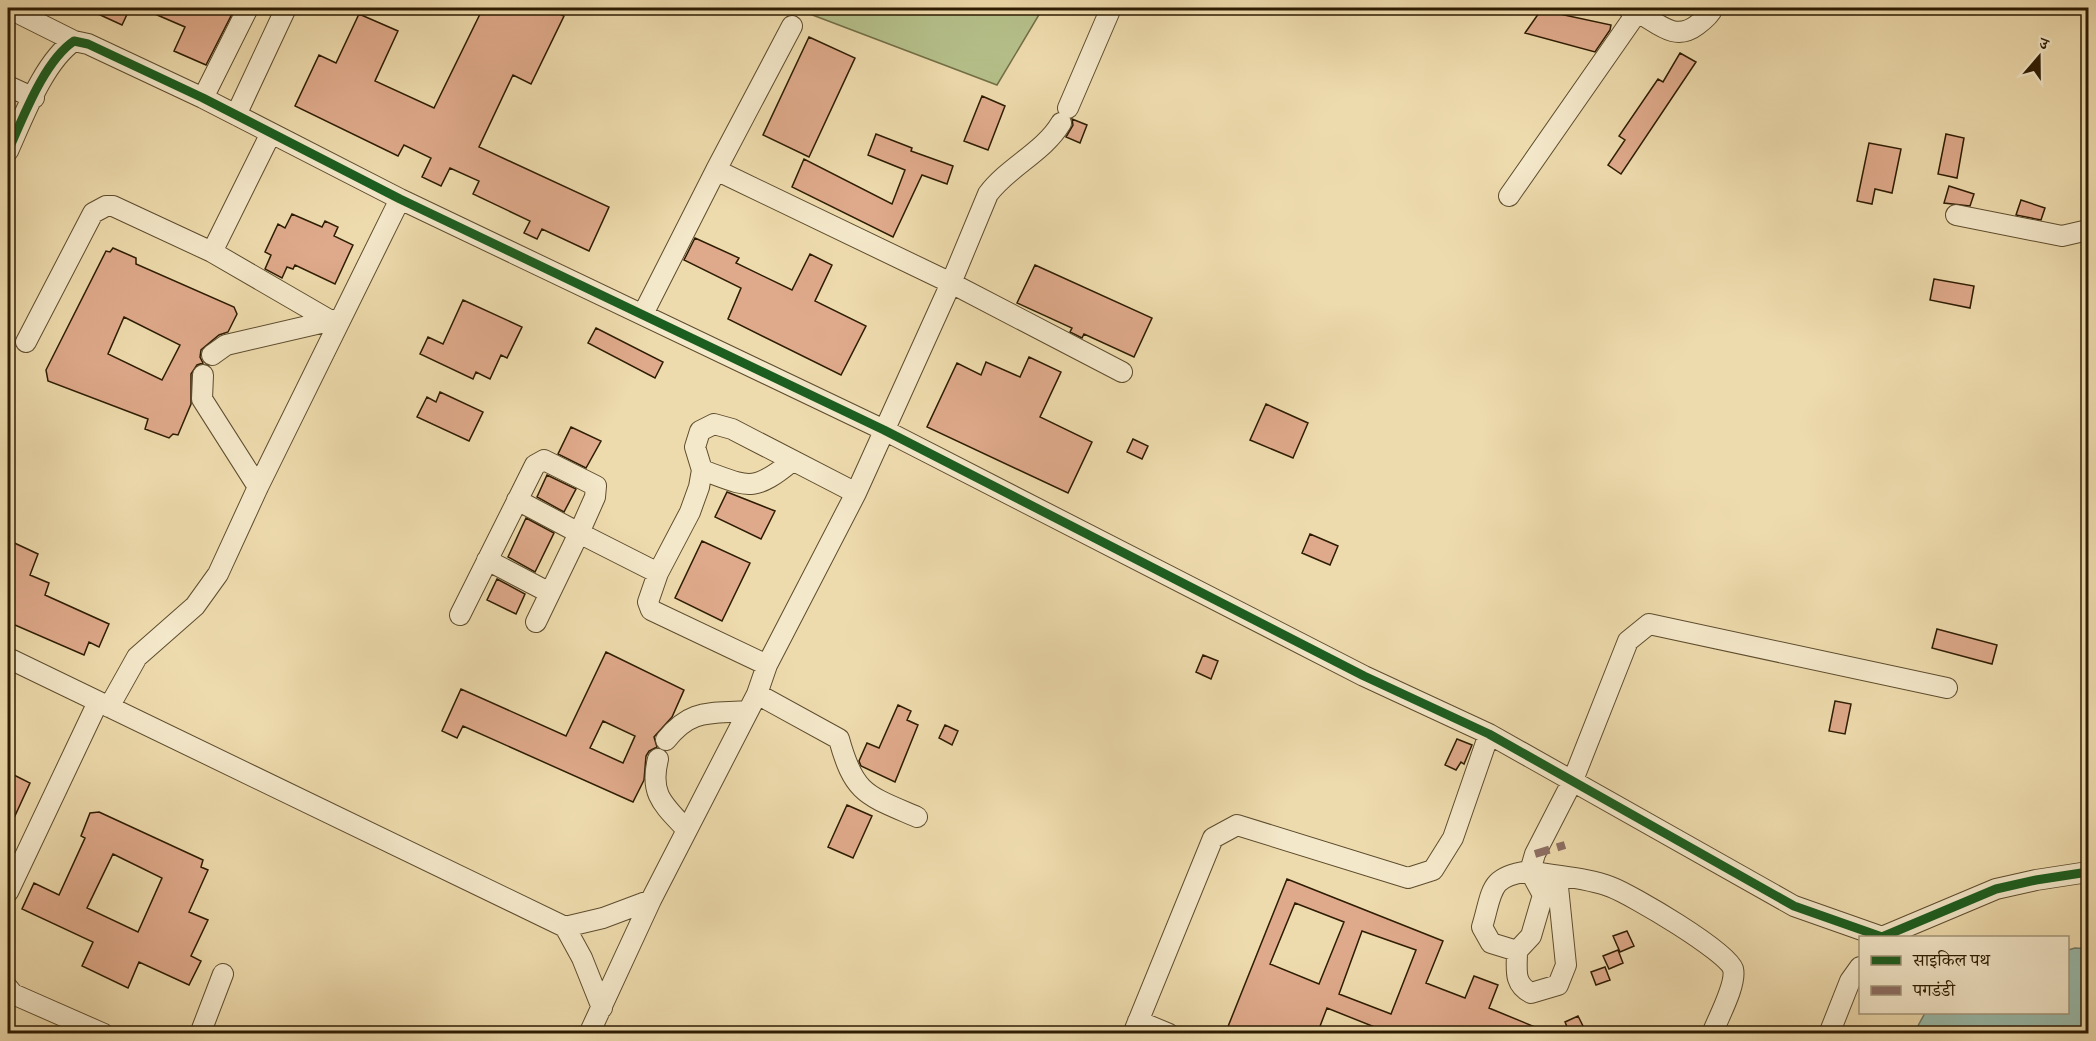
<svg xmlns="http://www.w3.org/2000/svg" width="2096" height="1041" font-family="'IM FELL Great Primer','Noto Serif Devanagari',serif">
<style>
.green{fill:#b6c18b;stroke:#726e46;stroke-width:1.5}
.water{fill:#99bbac;stroke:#6e7b68;stroke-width:1.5}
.building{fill:#dfaa8b;stroke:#2d1c02;stroke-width:1.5;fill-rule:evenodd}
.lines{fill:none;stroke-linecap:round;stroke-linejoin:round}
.minor-casing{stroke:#5d4c2d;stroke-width:22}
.minor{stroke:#f4e8ca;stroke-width:20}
.quiet{stroke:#8d6e63;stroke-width:8;stroke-dasharray:15 8;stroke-linecap:butt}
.cycleway-casing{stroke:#f4e8ca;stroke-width:13}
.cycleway{stroke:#1b5e20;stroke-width:9}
</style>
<rect width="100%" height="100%" fill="#eedbad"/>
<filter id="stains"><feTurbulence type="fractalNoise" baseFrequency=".00333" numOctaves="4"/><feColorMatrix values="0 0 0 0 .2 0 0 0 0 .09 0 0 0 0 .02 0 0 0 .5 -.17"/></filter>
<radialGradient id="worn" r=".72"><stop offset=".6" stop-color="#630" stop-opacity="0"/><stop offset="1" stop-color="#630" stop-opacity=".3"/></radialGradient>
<path class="green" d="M 794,8 L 1043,8 L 997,85 Z"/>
<path class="water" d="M 2075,948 L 2088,949 L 2088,1033 L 1914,1033 L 1925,1013 L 2068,1012 L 2068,950 Z"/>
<path class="building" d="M 85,8 L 130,8 L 122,25 Z
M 141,8 L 235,8 L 206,65 L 174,51 L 185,27 Z
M 483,8 L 546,8 L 564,16 L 531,84 L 513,75 L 479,147 L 609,207 L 589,251 L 542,229 L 537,239 L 524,233 L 530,221 L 473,194 L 479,181 L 450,168 L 441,186 L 422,177 L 431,158 L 404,145 L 398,156 L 295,106 L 319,55 L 336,63 L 359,14 L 398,31 L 375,81 L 434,108 Z
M 1541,10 L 1611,25 L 1610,30 L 1595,52 L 1525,33 Z
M 809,37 L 855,58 L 809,157 L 763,135 Z
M 1680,53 L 1696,62 L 1621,174 L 1608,165 L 1625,140 L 1619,136 L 1658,79 L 1663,82 Z
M 982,96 L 1005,106 L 988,150 L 964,141 Z
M 1072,119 L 1087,125 L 1080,143 L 1066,137 L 1073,125 Z
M 876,134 L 912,148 L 911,151 L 953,166 L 947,184 L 922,175 L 893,237 L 792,187 L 804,159 L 892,204 L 905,170 L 868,155 Z
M 1946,134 L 1964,138 L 1957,178 L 1938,174 Z
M 1869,143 L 1901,149 L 1892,193 L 1875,189 L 1872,204 L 1857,201 Z
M 1949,186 L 1974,194 L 1970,206 L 1944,203 Z
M 2021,200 L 2045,208 L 2041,220 L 2016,215 Z
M 292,214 L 322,227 L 325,221 L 338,227 L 334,236 L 353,245 L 335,284 L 295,265 L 293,269 L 287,267 L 282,278 L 265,269 L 271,255 L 265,252 L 278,224 L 285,228 Z
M 695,238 L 739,258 L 736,263 L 792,290 L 810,254 L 832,265 L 815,301 L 866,326 L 841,375 L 728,319 L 741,288 L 684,260 Z
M 113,248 L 136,258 L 136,264 L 234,307 L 237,314 L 228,332 L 219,335 L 201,350 L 200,357 L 203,363 L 197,365 L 191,374 L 191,404 L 178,435 L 173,434 L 169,438 L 145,429 L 148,419 L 48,381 L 46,370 L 106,251 L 110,252 ZM 124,317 L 180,345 L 162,380 L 108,354 Z
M 1035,265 L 1152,318 L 1134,357 L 1084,334 L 1082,338 L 1070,332 L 1072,328 L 1017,303 Z
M 1934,279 L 1974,286 L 1970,308 L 1930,300 Z
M 463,300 L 522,327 L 507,358 L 501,355 L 490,379 L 476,372 L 473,379 L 420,354 L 428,337 L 443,344 Z
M 596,328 L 663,362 L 655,378 L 588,343 Z
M 1029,357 L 1061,372 L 1040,417 L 1092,442 L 1068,493 L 927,427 L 957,363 L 981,375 L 986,362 L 1020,377 Z
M 440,392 L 483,412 L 469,441 L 417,417 L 427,397 L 436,402 Z
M 1266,404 L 1308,423 L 1293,458 L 1250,440 Z
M 571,427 L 601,441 L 586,468 L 558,454 Z
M 1133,439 L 1148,446 L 1142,459 L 1127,452 Z
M 547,475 L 576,489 L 564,512 L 537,497 Z
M 727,492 L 775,511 L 761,539 L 715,517 Z
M 526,518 L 554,533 L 535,572 L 508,557 Z
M 1310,534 L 1338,546 L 1330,565 L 1302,553 Z
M 8,540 L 38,554 L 30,575 L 49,583 L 45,595 L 109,624 L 99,647 L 89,642 L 84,655 L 8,622 Z
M 702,541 L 750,563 L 722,621 L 675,598 Z
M 497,579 L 525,594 L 516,614 L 487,600 Z
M 1937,629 L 1997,645 L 1992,664 L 1932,648 Z
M 606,652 L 684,690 L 672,717 L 654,737 L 657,747 L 649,751 L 646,756 L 644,780 L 633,802 L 463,726 L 457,738 L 442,731 L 461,689 L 566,736 ZM 603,721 L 635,736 L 623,763 L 590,748 Z
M 1203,655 L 1218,661 L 1211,679 L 1196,672 Z
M 1835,701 L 1851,704 L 1845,734 L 1829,731 Z
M 898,705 L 911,711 L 907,720 L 918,725 L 895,782 L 861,766 L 859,761 L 867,743 L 879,748 Z
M 945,725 L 958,731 L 952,745 L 939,738 Z
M 1457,739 L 1472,745 L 1464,764 L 1461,762 L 1456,770 L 1445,765 Z
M 8,772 L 30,783 L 8,831 Z
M 847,805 L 872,816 L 853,858 L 828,847 Z
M 99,812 L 203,860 L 201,867 L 208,870 L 189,912 L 208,920 L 191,956 L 201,961 L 189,985 L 139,962 L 128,988 L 82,966 L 93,942 L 22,909 L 34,883 L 59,895 L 85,838 L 81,836 L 90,813 ZM 113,854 L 162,878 L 138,932 L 87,908 Z
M 1287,879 L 1443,941 L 1426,983 L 1465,998 L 1474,976 L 1498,985 L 1489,1008 L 1552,1034 L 1392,1034 L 1327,1008 L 1317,1034 L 1225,1034 ZM 1295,903 L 1344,922 L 1319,984 L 1270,964 ZM 1362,931 L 1416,950 L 1391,1014 L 1339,994 Z
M 1627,931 L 1634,946 L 1620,952 L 1613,936 Z
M 1618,950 L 1623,963 L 1609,969 L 1603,956 Z
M 1605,967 L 1610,980 L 1596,985 L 1591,972 Z
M 1578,1016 L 1585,1030 L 1570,1034 L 1565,1022 Z"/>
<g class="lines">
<defs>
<path id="minor" d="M 8,8 L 74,41 L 88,44 L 203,98 L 400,199 L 884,430 L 1364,676 L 1489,734 L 1794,906 L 1882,937 L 1996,889 L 2036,880 L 2088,872
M 1628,8 C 1653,16 1671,45 1697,25 C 1704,20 1710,15 1713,8
M 8,86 L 34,98
M 203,98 L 248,8
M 1068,108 L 1111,8
M 236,115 L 286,8
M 8,151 C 23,118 44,61 74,41
M 716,170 L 792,26
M 1509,196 L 1638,11
M 1956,215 L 2062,236 L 2088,230
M 212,252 L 271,133
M 643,314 L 716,170 L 951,283 L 988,194 C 1008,167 1044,152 1061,123
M 26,342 L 93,213 L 106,206 L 113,206 L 212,252 L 331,321
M 212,355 L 226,345 L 338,319
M 203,375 L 202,399 L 258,487
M 702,470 C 747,486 752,494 791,462
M 517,500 L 579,533 L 536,622
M 487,560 L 550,593
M 658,573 L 648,602 L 651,610 L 767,665
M 460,615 L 535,465 L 544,460 L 596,486 L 595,497 L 579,533 L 658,573 L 690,512 L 699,487 L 702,470 L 695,447 L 700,431 L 714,424 L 732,429 L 856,493
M 8,658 L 565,927 L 603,918 L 651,900
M 757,694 L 839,739 C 854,794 866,795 917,817
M 109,707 L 137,657 L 195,606 L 218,574 L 258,487 L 400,199
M 666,740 C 691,708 710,714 748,711
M 658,759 C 649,795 664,805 687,830
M 1530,871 L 1543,895 L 1531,936 L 1517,951 L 1491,943 L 1482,927 C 1493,891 1488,876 1530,871 L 1535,854 L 1573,780 L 1628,641 L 1649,624 L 1947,688
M 1530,871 C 1558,877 1585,877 1611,887 C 1632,895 1727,951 1733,969 C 1737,984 1718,1018 1712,1034
M 8,892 L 98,702
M 565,927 L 582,958 L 602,1008
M 1517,951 C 1517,969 1513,984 1531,993 L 1558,985 L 1566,965 L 1557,877
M 8,988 L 13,994 L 104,1034
M 1138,1021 L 1169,1034
M 200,1034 L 223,974
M 589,1034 L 651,900 L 757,694 L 767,665 L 856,493 L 951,283 L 1122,372
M 1133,1034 L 1213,838 L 1237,825 L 1408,878 L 1433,870 L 1453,838 L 1489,734
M 1829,1034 L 1850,981 L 1860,967"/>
</defs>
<use href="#minor" class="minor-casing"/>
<use href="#minor" class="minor"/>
<path class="quiet" d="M 1535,854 L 1565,845
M 8,993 L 13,994"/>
<defs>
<path id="cycleway" d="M 8,151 C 23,118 44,61 74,41 L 88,44 L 203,98 L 400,199 L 884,430 L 1364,676 L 1489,734 L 1794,906 L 1882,937 L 1996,889 L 2036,880 L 2088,872"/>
</defs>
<use href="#cycleway" class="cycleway-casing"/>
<use href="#cycleway" class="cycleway"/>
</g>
<rect width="2096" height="1041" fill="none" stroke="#eedbad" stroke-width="30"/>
<rect x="9" y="9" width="2078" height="1023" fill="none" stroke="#2d1c02" stroke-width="3"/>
<rect x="15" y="15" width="2066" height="1011" fill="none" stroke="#2d1c02" stroke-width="1.5"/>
<rect x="1859" y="936" width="210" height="78" fill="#f4e8ca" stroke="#a4967a" stroke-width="1.5"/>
<rect x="1871" y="956" width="30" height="9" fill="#1b5e20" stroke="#a4967a" stroke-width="1.5"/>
<text x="1913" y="966" font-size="18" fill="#2d1c02">साइकिल पथ</text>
<rect x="1871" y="986" width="30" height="9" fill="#8d6e63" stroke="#a4967a" stroke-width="1.5"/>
<text x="1913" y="996" font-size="18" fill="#2d1c02">पगडंडी</text>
<g transform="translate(2039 57) rotate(20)" stroke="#f4e8ca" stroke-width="4.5" paint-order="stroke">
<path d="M0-4.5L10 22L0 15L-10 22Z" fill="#2d1c02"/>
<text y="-9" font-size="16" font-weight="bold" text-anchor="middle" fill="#2d1c02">उ</text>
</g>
<rect width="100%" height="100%" filter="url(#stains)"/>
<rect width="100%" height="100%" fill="url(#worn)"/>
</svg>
